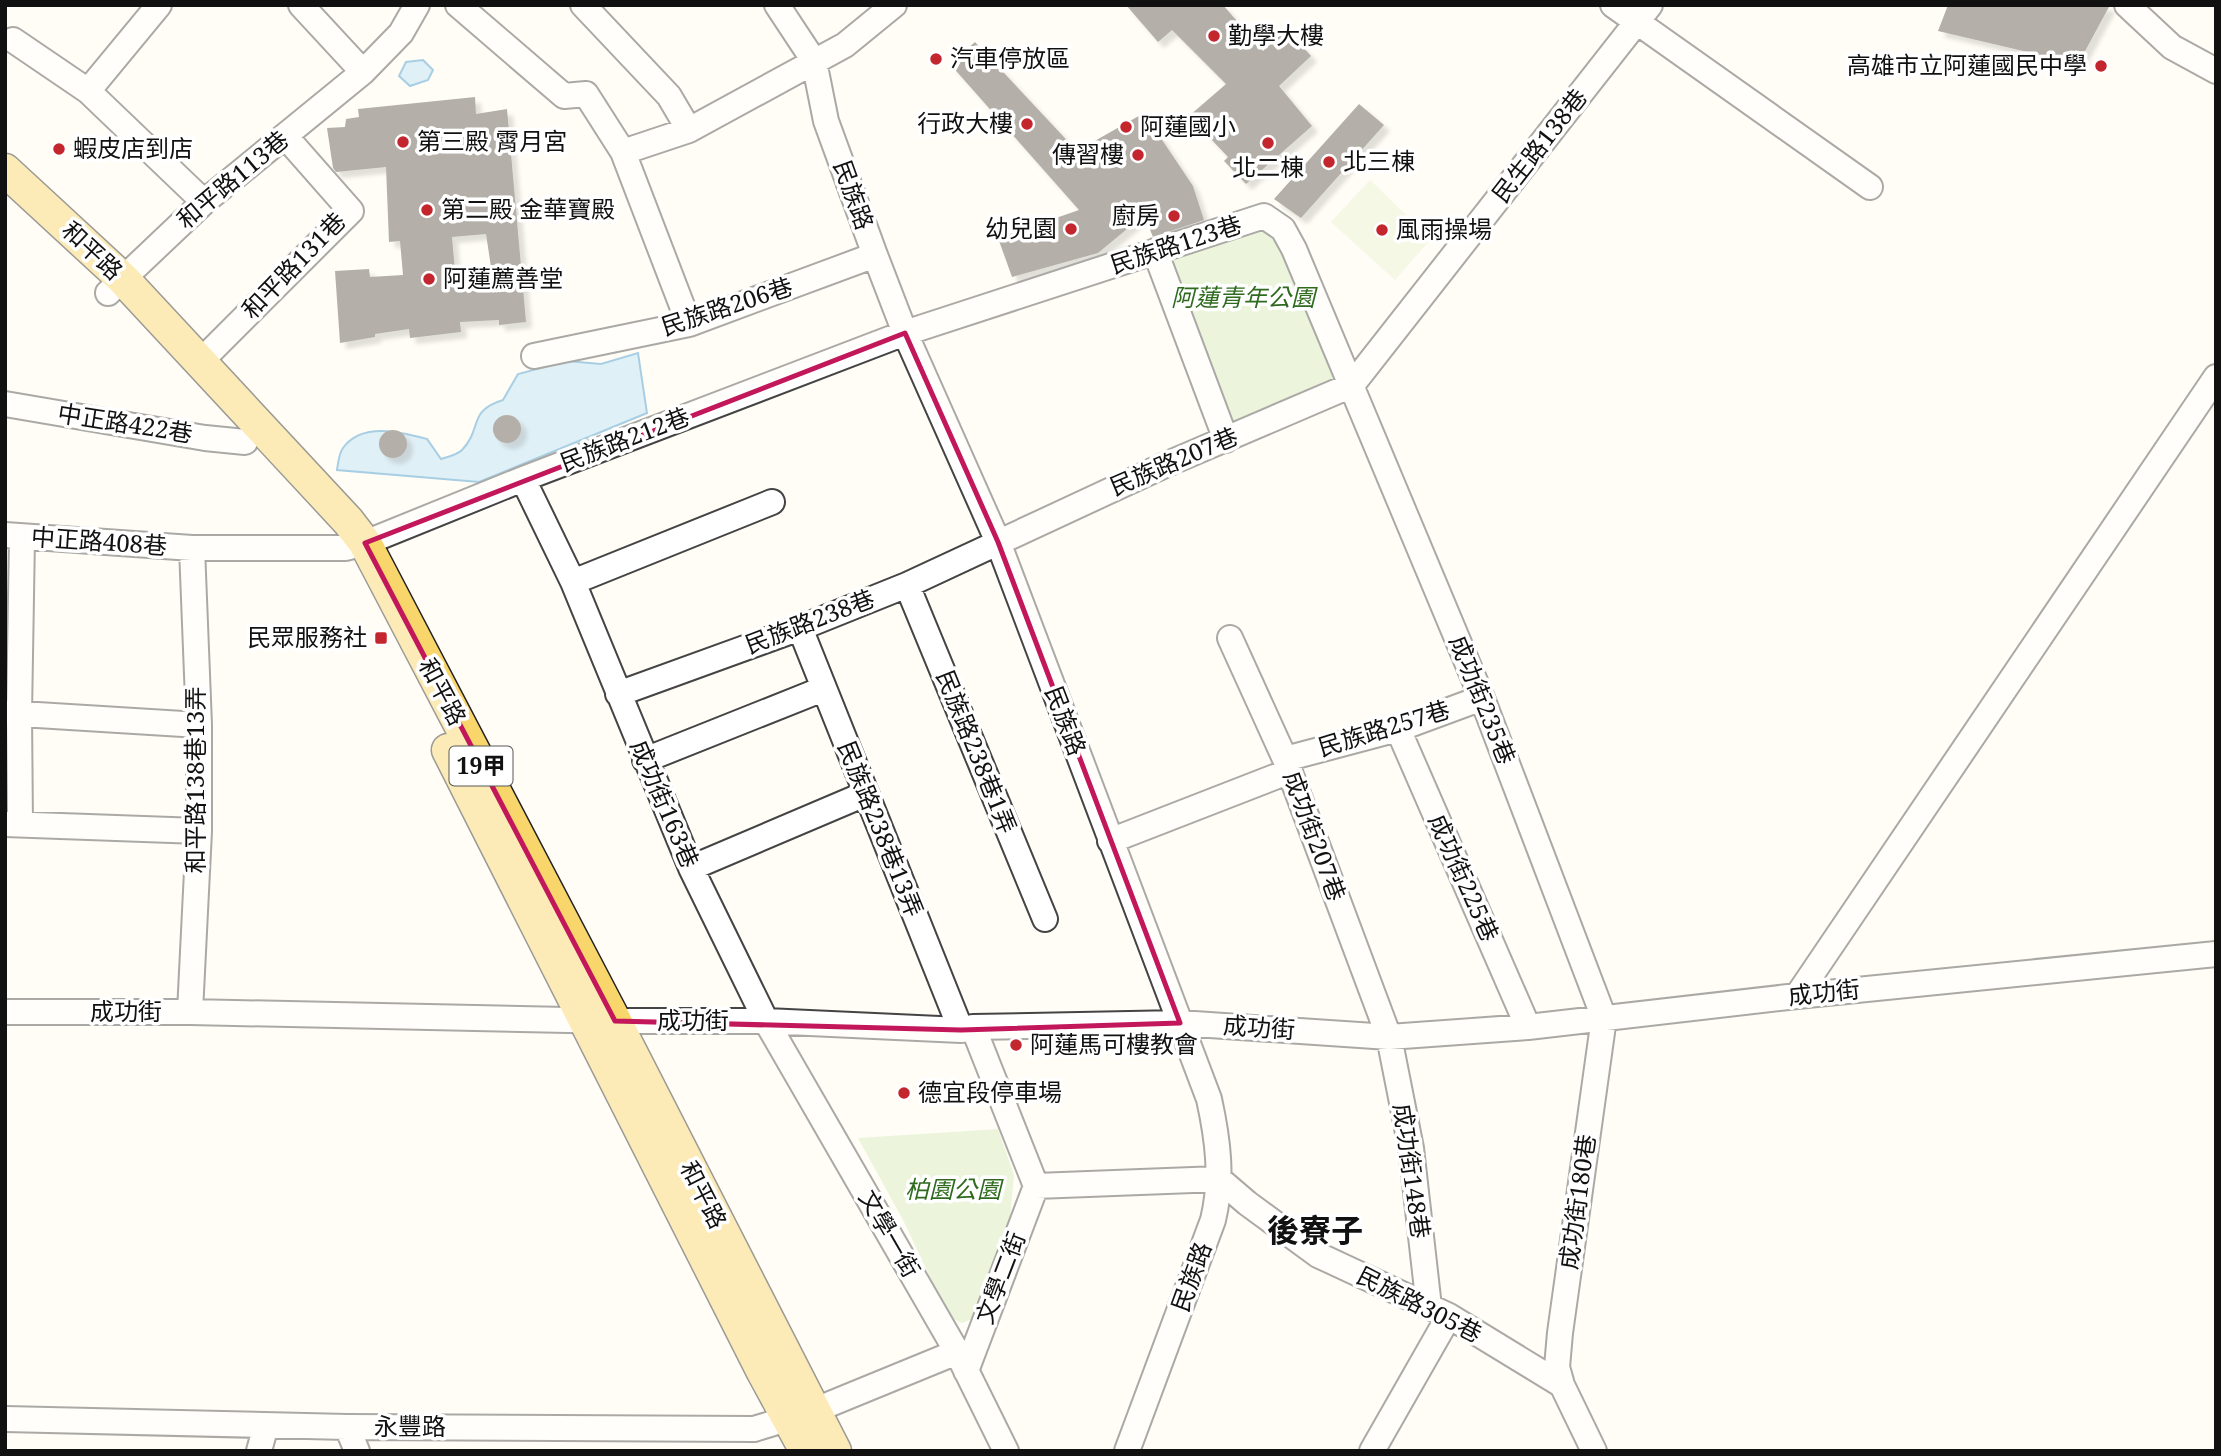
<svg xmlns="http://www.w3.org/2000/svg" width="2221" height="1456" font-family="'Noto Serif','Noto Sans TC',serif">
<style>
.green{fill:#d5ebbd}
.pitch{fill:#e6f2cf}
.water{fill:#b9e0f7;stroke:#3f96cf;stroke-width:2}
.building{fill:#5a524d;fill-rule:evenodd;filter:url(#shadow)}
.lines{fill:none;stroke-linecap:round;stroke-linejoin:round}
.minor-casing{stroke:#444;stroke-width:28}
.major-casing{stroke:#222;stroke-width:35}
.minor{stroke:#fff;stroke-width:24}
.major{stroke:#f9d66b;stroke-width:32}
.marked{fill:none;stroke:#c2185b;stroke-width:5;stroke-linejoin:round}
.poi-dot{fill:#c4262e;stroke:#fff;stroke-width:2.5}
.labels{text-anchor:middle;stroke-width:7;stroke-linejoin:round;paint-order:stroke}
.shield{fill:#fff;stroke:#585858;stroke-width:2}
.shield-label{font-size:23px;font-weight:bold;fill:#111}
.poi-label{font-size:24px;fill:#111;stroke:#fff;text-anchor:start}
.street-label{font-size:24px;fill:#111;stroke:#fff}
.park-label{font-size:24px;font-style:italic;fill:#2f6b1f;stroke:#fff}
.district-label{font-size:32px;font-weight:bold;fill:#111;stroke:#fff}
</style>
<defs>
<filter id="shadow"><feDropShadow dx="6" dy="6" stdDeviation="2" flood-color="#0004"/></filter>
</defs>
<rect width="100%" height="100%" fill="#fffdf5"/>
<path class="green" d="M 1262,230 L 1282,243 L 1336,384 L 1235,424 L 1165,257 Z
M 998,1129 L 1014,1175 L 1009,1230 L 977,1317 L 962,1323 L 949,1317 L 903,1220 L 858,1138 Z"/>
<path class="pitch" d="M 1370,180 L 1431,239 L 1395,280 L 1331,222 Z"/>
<path class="water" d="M 423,60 L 433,70 L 428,80 L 410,86 L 399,76 L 406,62 Z
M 638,353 L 647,413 L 479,482 L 337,470 C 338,463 339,453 343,448 C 362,422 400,432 427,439 L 441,459 C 448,457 457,455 462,450 C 483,428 467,411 503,400 L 518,374 L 567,361 L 601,364 Z"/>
<path class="building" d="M 1126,5 L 1223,5 L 1263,51 L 1287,29 L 1311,56 L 1279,86 L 1312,126 L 1246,184 L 1224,161 L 1228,157 L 1189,116 L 1226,84 L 1172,30 L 1158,42 Z
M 1948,5 L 2110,5 L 2078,64 L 1938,31 Z
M 975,42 L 1077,151 L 1144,113 L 1193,186 L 1204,220 L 1153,237 L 1144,215 L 1098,253 L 1012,277 L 998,238 L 1079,210 L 950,64 Z
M 475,97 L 476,114 L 507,109 L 526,322 L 499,325 L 499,320 L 460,322 L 461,332 L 410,338 L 409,329 L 375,334 L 375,337 L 340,343 L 335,271 L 369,269 L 370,277 L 403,275 L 400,241 L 389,242 L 386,167 L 336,172 L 333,168 L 327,128 L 345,127 L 346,119 L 359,117 L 358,109 ZM 486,234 L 491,267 L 455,271 L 452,237 Z
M 1359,104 L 1384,125 L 1301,218 L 1274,199 Z
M493 429a14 14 0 1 1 28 0a14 14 0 1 1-28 0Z
M379 444a14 14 0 1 1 28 0a14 14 0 1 1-28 0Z"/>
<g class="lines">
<defs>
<path id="minor" d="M 301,5 L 363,72
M 458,5 L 564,96 L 586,94 L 623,152 L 689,324
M 583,5 L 669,96 L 689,130
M 777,5 L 814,61 L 826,121 L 875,255 L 905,333 L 998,542 L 1209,1099 C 1218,1140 1223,1179 1213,1220 L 1127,1451
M 1613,5 L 1870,187
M 2127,5 L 2172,47 L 2216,71
M 13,40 L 88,91 L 204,202
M 88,91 L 159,5
M 623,152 L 689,130 L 845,45 L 894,5
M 1155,251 L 1226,440
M 108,293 L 204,202 L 363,72 L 401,33 L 417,5
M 534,356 L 689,324 L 875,255
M 200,362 L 351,211 L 285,136
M 5,404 L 205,438 L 245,442
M 523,479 L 573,582 L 691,868 L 766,1021 L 957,1352 L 1006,1451
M 5,535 L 192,548 L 346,548 L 365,543 L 523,479 L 905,333 L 1264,216 L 1283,229 L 1294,249 L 1482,698 L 1604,1018 L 1560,1333 L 1557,1367 L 1562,1385 L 1594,1451
M 573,582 L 772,502
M 907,585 L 1045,919
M 800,628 L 961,1030
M 1230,638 L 1285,759 L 1389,1037 L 1411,1148 L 1429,1307
M 618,694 L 800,628 L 907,585 L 1165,465 L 1352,385 L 1650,5
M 5,713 L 199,725
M 1398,729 L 1528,1027
M 1285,759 L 1398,729 L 1482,698
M 645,760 L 823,689
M 5,824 L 199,831
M 20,824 L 19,714 L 22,537
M 1110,841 L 1290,771
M 691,868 L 865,794
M 1797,996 L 2216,377
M 5,1012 L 190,1012 L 615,1021 L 766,1021 L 961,1030 L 973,1027 L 1180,1023 L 1389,1037 L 1528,1027 L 1797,996 L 2216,954
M 190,1012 L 199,831 L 199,725 L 192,548
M 973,1027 L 1036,1186 L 1219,1179 L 1247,1203 L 1318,1255 L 1449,1316 L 1562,1385
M 966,1371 L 1036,1186
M 5,1419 L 347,1427 L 754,1429 L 813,1411 L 957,1352
M 347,1427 L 357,1451
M 259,1451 L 266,1425
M 1372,1451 L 1449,1316"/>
<path id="major" d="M 5,170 L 123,279 L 348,521 L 365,543 L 615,1021 L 835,1451
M 448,750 L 763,1372 L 806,1451"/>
</defs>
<use href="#minor" class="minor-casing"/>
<use href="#major" class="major-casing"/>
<use href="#minor" class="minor"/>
<use href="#major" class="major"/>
</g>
<path d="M0 0H2221V1456H0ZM 905,333 L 998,542 L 1180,1023 L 961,1030 L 615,1021 L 365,543 Z" fill="#fffdf5" fill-opacity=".55" fill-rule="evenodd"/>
<path class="marked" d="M 905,333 L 998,542 L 1180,1023 L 961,1030 L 615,1021 L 365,543 Z"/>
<g class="poi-dot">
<circle cx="1214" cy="36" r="7"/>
<circle cx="936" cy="59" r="7"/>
<circle cx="2101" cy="66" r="7"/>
<circle cx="1027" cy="124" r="7"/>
<circle cx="1126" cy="127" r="7"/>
<circle cx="403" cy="142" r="7"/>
<circle cx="1268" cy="143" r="7"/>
<circle cx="59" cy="149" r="7"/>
<circle cx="1138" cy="155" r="7"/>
<circle cx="1329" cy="162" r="7"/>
<circle cx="427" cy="210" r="7"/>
<circle cx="1174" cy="216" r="7"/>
<circle cx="1071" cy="229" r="7"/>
<circle cx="1382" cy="230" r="7"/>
<circle cx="429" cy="279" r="7"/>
<rect x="374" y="631" width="14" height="14" rx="3.5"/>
<circle cx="1016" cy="1045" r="7"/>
<circle cx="904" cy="1093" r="7"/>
</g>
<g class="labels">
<rect class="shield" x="449.5" y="746.5" width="63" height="39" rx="5"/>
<g class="shield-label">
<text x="481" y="774">19甲</text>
</g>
<g class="poi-label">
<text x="1228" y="44">勤學大樓</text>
<text x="950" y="67">汽車停放區</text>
<text x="2087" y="74" text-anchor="end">高雄市立阿蓮國民中學</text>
<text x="1013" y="132" text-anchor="end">行政大樓</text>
<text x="1140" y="135">阿蓮國小</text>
<text x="417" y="150">第三殿 霄月宮</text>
<text x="73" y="157">蝦皮店到店</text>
<text x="1124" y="163" text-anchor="end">傳習樓</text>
<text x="1343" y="170">北三棟</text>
<text x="1268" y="176" text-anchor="middle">北二棟</text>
<text x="441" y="218">第二殿 金華寶殿</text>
<text x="1160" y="224" text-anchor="end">廚房</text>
<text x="1057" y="237" text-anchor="end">幼兒園</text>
<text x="1396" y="238">風雨操場</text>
<text x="443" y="287">阿蓮薦善堂</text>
<text x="367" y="646" text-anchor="end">民眾服務社</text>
<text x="1030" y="1053">阿蓮馬可樓教會</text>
<text x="918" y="1101">德宜段停車場</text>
</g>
<g class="street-label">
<text transform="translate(1540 146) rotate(-52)" y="8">民生路138巷</text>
<text transform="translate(233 180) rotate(-40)" y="8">和平路113巷</text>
<text transform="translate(853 195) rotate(70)" y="8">民族路</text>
<text transform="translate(1176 245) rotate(-18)" y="8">民族路123巷</text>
<text transform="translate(92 251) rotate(43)" y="8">和平路</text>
<text transform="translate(294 266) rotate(-46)" y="8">和平路131巷</text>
<text transform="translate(727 307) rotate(-18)" y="8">民族路206巷</text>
<text transform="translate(125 424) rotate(9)" y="8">中正路422巷</text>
<text transform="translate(625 440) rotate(-21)" y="8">民族路212巷</text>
<text transform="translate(1174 462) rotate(-23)" y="8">民族路207巷</text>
<text transform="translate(99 542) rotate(4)" y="8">中正路408巷</text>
<text transform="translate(810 622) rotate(-21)" y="8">民族路238巷</text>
<text transform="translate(442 692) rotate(62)" y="8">和平路</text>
<text transform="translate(1482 700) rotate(68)" y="8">成功街235巷</text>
<text transform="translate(1065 721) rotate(69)" y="8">民族路</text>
<text transform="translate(1384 729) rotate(-17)" y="8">民族路257巷</text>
<text transform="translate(976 752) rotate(68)" y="8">民族路238巷1弄</text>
<text transform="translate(196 780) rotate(-90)" y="8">和平路138巷13弄</text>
<text transform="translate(664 804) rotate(67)" y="8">成功街163巷</text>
<text transform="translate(880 829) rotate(68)" y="8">民族路238巷13弄</text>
<text transform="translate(1314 836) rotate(70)" y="8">成功街207巷</text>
<text transform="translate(1463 878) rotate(66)" y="8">成功街225巷</text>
<text transform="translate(1824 993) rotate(-6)" y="8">成功街</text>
<text x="126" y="1020">成功街</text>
<text x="693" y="1029">成功街</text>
<text transform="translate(1259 1028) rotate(4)" y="8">成功街</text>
<text transform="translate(1411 1171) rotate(82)" y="8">成功街148巷</text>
<text transform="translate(703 1195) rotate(63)" y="8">和平路</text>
<text transform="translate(1578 1202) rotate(-82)" y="8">成功街180巷</text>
<text transform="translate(889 1234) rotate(60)" y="8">文學一街</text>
<text transform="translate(1192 1277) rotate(-70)" y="8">民族路</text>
<text transform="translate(1001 1278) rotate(-69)" y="8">文學二街</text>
<text transform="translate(1419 1305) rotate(27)" y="8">民族路305巷</text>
<text x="410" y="1435">永豐路</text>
</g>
<g class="park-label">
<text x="1243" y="306">阿蓮青年公園</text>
<text x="953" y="1198">柏園公園</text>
</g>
<g class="district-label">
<text x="1315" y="1242">後寮子</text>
</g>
</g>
<rect width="2221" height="1456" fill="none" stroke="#111111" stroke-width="14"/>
</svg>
